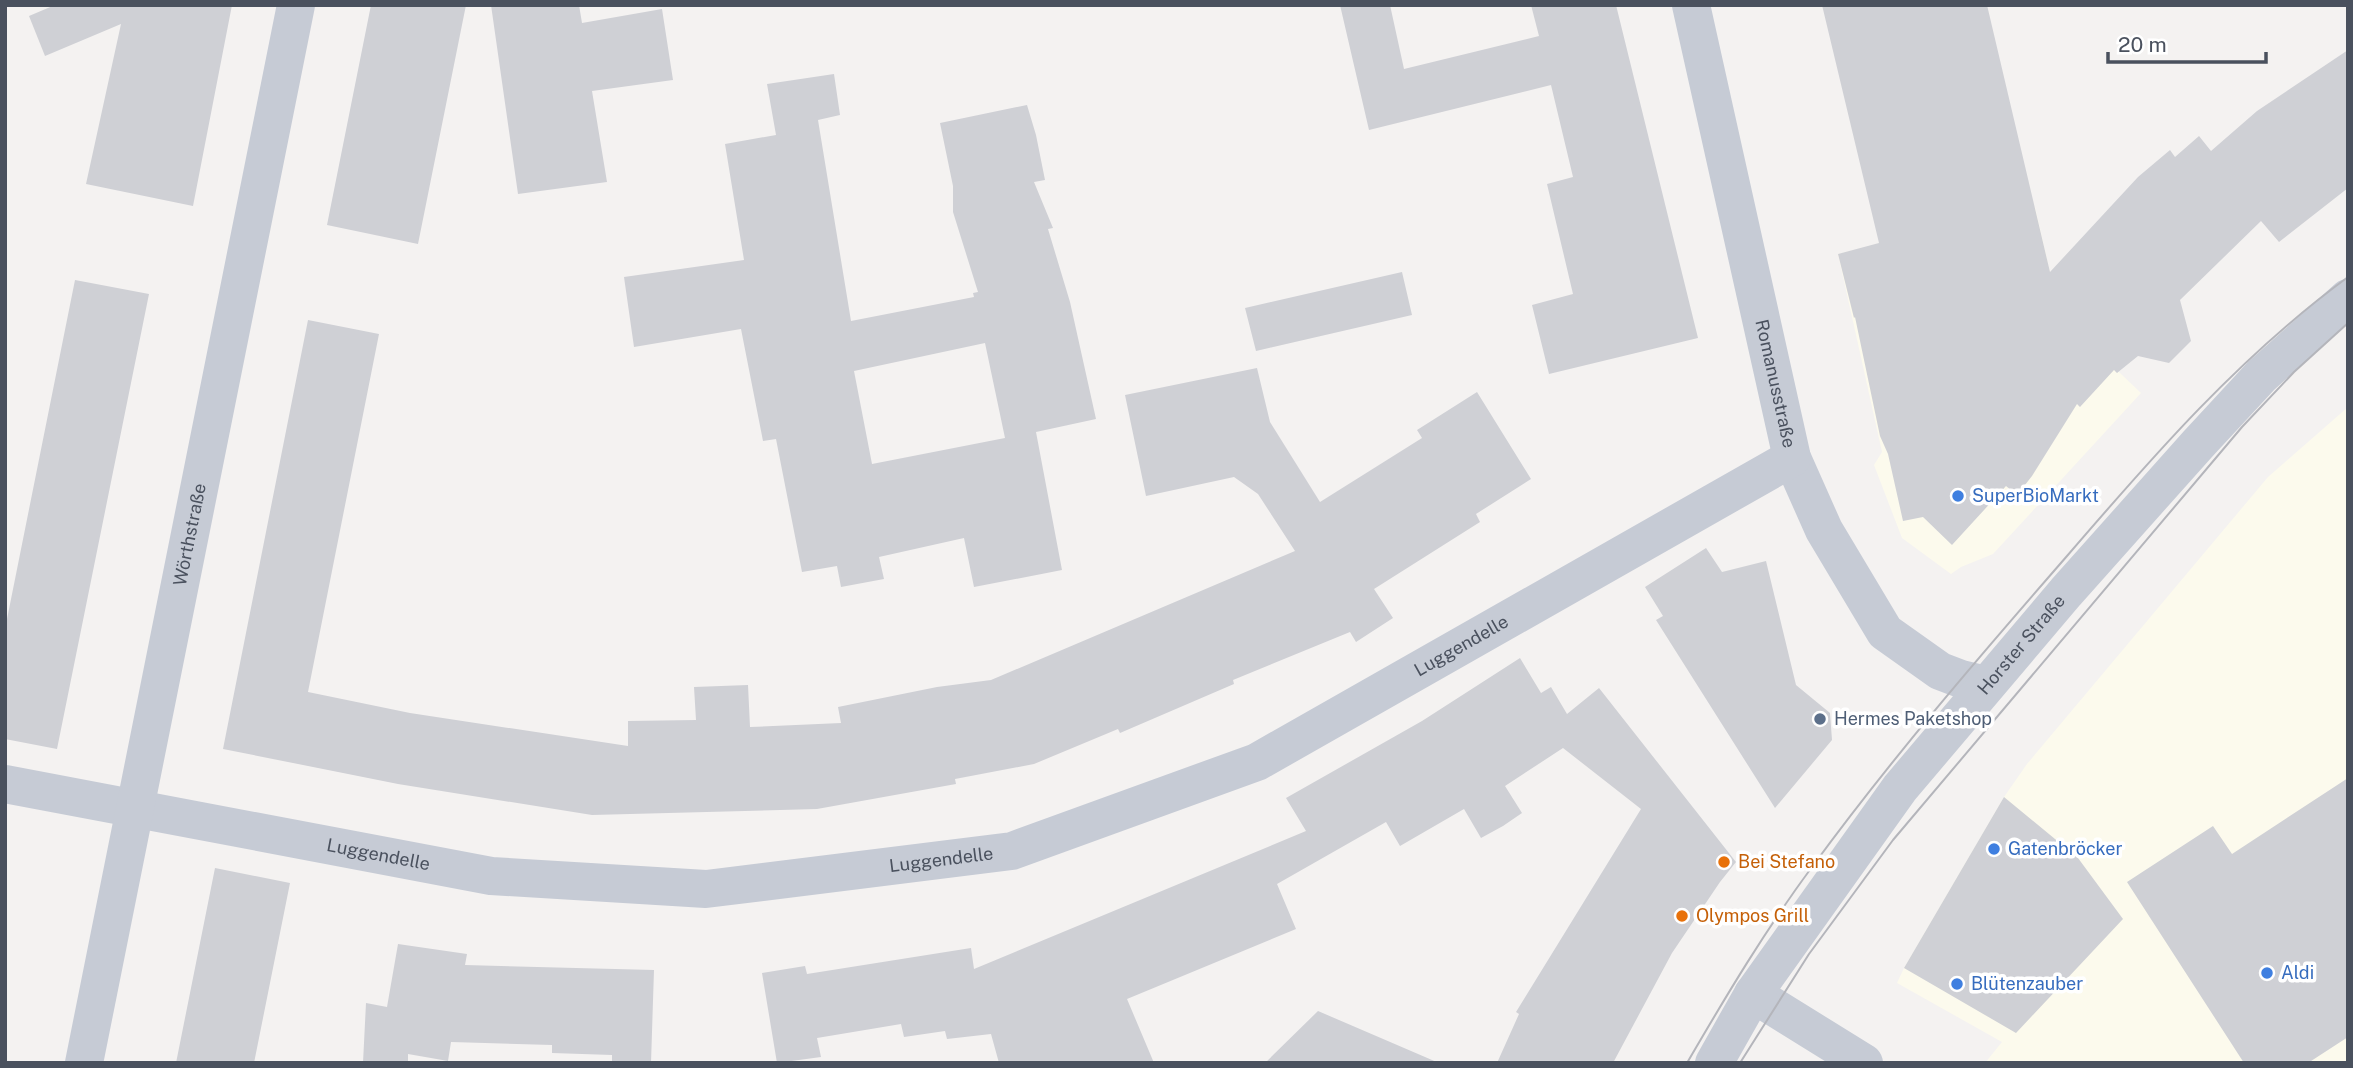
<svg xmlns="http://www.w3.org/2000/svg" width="2353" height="1068" font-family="'Public Sans',sans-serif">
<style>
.commercial{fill:#fcfaed}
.building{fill:#cfd0d5;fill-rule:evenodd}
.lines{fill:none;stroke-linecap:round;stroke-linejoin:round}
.minor{stroke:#c6cbd5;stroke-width:38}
.tram{stroke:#b4b5bb;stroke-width:2}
.shop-dot{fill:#3f7fe0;stroke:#fff;stroke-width:2.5}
.service-dot{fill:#5c6f8a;stroke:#fff;stroke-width:2.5}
.food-dot{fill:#e8710a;stroke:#fff;stroke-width:2.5}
.labels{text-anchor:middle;stroke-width:7;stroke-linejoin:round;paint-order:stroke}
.street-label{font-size:18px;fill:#4a515e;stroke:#fff}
.shop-label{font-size:18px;fill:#366cbe;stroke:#fff;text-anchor:start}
.service-label{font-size:18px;fill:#4e5e75;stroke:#fff;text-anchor:start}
.food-label{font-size:18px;fill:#c56008;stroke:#fff;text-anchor:start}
</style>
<rect width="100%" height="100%" fill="#f4f2f1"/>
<path class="commercial" d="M 2035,207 L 2060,316 L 2141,393 L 1993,554 L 1961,567 L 1951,574 L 1902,538 L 1874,465 L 1882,452 L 1838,254 Z
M 2348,407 L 2348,1063 L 1985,1063 L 2002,1042 L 1897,983 L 1904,968 L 2004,797 L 2027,764 L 2268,477 Z"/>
<path class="building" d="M 55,5 L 232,5 L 193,206 L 86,184 L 121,24 L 45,56 L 29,16 Z
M 371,5 L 466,5 L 418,244 L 327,225 Z
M 491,5 L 579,5 L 582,23 L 662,9 L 673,80 L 592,91 L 607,182 L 518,194 Z
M 1340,5 L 1390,5 L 1404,69 L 1539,36 L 1531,5 L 1616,5 L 1698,338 L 1549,374 L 1532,305 L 1573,294 L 1547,184 L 1573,177 L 1551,85 L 1369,130 Z
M 1822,5 L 1987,5 L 2050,272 L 2138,177 L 2170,150 L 2175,157 L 2199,136 L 2211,151 L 2257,111 L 2348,50 L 2348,188 L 2279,242 L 2261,221 L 2180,300 L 2191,341 L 2169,363 L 2138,356 L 2117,373 L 2114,370 L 2080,407 L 2077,404 L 2032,476 L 2017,495 L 2006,486 L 1952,545 L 1923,517 L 1903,521 L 1888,454 L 1880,436 L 1855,317 L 1854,318 L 1838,254 L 1879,243 Z
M 834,74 L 840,115 L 818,120 L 851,321 L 974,297 L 973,293 L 978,292 L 953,212 L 953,186 L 940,123 L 1027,105 L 1036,135 L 1045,180 L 1034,182 L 1053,228 L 1048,229 L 1070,302 L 1096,419 L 1036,432 L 1062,570 L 974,587 L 964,538 L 879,557 L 884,579 L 841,587 L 837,566 L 802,572 L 776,439 L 763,441 L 741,329 L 634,347 L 624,277 L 744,260 L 725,144 L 776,135 L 767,84 ZM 985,343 L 1005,438 L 872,464 L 854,371 Z
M 1402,272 L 1412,315 L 1256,351 L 1245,308 Z
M 75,280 L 149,294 L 57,749 L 5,739 L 5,629 Z
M 308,320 L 379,334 L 308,692 L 410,713 L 628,746 L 628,721 L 696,720 L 694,687 L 748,685 L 750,727 L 841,723 L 838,707 L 937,687 L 991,680 L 1295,551 L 1258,494 L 1234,477 L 1146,496 L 1125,395 L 1257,368 L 1270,422 L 1320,502 L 1422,438 L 1417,430 L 1477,392 L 1531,479 L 1476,514 L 1480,522 L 1374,589 L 1393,618 L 1356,642 L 1350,632 L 1233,680 L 1234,684 L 1120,733 L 1118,729 L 1034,764 L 955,779 L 956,784 L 817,809 L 592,815 L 398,784 L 223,749 Z
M 1706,548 L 1722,572 L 1766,561 L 1796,685 L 1830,713 L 1832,740 L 1775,808 L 1656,620 L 1663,616 L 1645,587 Z
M 1520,658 L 1541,693 L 1551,687 L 1567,714 L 1599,688 L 1736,862 L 1720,882 L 1672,953 L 1613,1063 L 1497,1063 L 1519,1014 L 1516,1012 L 1641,809 L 1563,748 L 1505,786 L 1522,813 L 1503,826 L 1481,838 L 1464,809 L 1400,846 L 1386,822 L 1277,884 L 1296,929 L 1127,999 L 1154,1063 L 999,1063 L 991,1034 L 947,1039 L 945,1031 L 904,1037 L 901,1024 L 817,1038 L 821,1057 L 777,1063 L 762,973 L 805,966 L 807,974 L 971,948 L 974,969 L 1306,831 L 1286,798 L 1422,721 Z
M 2348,778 L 2348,1037 L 2308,1063 L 2244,1063 L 2127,882 L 2213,826 L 2232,854 Z
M 2004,797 L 2078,858 L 2123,919 L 2016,1033 L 1904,968 Z
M 215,868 L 290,883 L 254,1063 L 176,1063 Z
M 398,944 L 467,954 L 465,965 L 654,970 L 651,1063 L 612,1063 L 612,1055 L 552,1053 L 552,1045 L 451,1042 L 448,1061 L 408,1054 L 408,1063 L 363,1063 L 366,1003 L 387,1007 Z
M 1318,1011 L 1439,1063 L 1265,1063 Z"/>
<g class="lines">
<g class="minor">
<path id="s1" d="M 1691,5 L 1792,458 L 1824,530 L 1885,632 L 1940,671 L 1961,679 L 1986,685"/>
<path id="s2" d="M 5,784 L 491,876 L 706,889 L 1012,851 L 1257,762 L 1792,458"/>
<path d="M 1753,994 L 1864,1063"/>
<path id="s3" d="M 84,1063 L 296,5"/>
<path id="s4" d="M 1714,1063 L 1753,994 L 1900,788 L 2066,592 L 2198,444 L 2261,376 L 2348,298"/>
</g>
<path class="tram" d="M 1687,1063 C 1726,996 1766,929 1812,867 C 1891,759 1979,657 2067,556 C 2153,456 2240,356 2348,277
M 1740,1063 L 1809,954 L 1893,840 L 2242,427 L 2294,372 L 2348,323"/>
</g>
<g class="shop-dot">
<circle cx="1958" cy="496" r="7"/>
<circle cx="1994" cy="849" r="7"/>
<circle cx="2267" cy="973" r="7"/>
<circle cx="1957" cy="984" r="7"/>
</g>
<circle class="service-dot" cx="1820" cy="719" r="7"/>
<g class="food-dot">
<circle cx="1724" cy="862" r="7"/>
<circle cx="1682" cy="916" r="7"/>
</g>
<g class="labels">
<g class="street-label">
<text dy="6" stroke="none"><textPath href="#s1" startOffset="388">Romanusstraße</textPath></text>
<text dy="6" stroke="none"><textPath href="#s3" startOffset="539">Wörthstraße</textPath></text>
<text dy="6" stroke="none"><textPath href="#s4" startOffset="520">Horster Straße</textPath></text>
<text dy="6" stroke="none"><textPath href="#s2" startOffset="1514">Luggendelle</textPath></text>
<text dy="6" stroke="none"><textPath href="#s2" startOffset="380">Luggendelle</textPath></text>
<text dy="6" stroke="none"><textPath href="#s2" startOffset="947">Luggendelle</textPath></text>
</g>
<g class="shop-label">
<text x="1972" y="502">SuperBioMarkt</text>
<text x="2008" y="855">Gatenbröcker</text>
<text x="2281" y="979">Aldi</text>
<text x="1971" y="990">Blütenzauber</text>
</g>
<g class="service-label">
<text x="1834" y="725">Hermes Paketshop</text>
</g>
<g class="food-label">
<text x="1738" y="868">Bei Stefano</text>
<text x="1696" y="922">Olympos Grill</text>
</g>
</g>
<rect width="2353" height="1068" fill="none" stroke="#4a515e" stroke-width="14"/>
<path d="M2108 52v10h158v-10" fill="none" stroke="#4a515e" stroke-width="3.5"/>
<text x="2118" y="52" font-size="21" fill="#4a515e" stroke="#ffffff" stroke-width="5" paint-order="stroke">20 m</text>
</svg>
